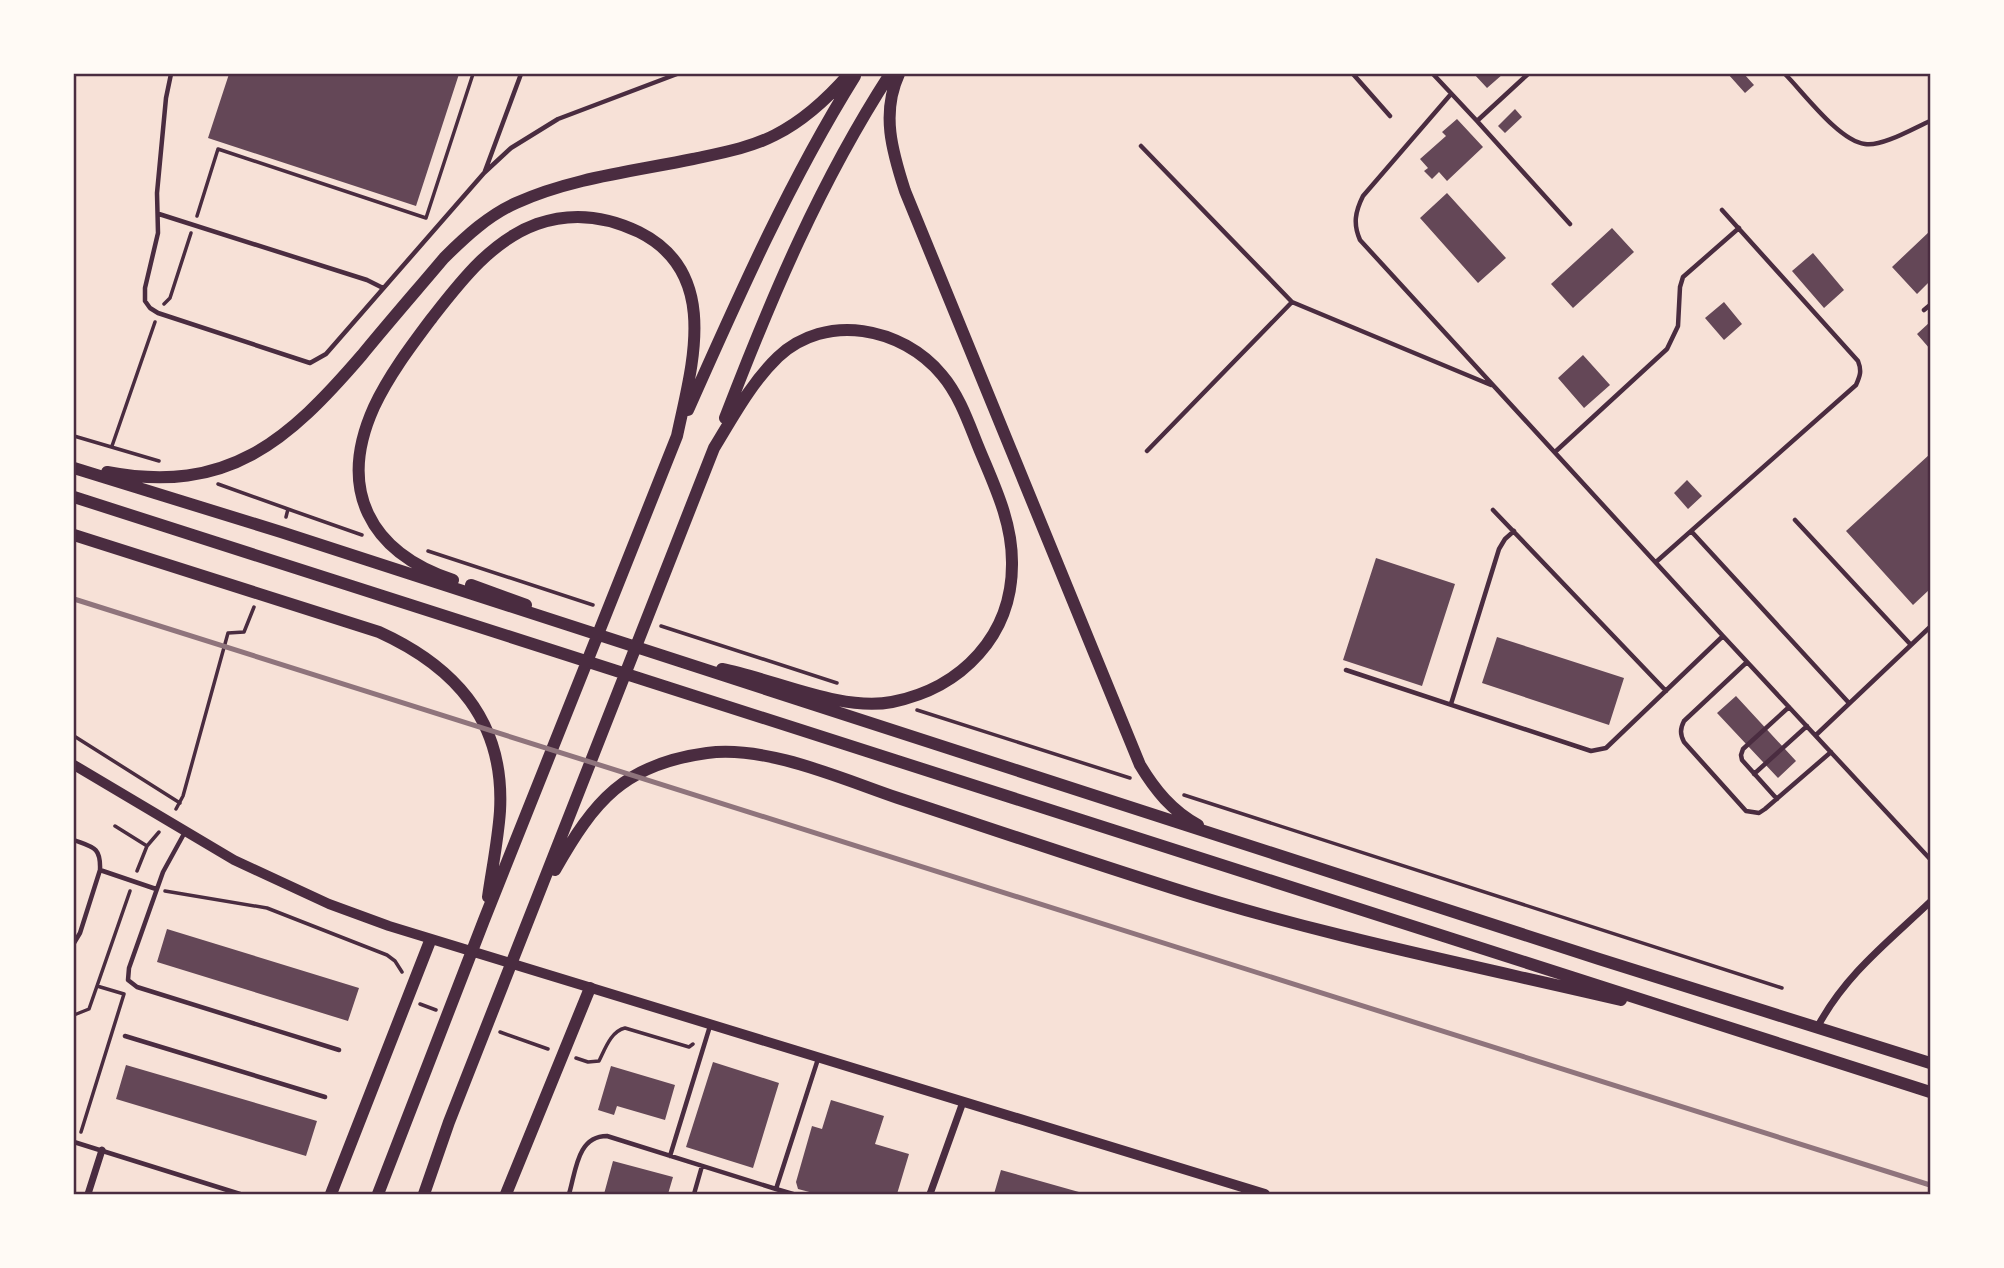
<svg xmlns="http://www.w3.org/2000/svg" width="2004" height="1268" font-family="Rubik,sans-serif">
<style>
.building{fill:#644757}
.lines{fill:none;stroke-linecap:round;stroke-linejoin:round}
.path{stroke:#4a2c40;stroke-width:3.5}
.service{stroke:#4a2c40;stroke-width:4.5}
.minor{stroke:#4a2c40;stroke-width:7}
.tertiary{stroke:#4a2c40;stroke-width:10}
.secondary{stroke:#4a2c40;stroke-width:12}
.rail{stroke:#8f747c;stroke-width:5}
.neatline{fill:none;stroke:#4a2c40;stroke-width:2.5}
</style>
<rect width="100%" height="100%" fill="#f7e1d7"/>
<path class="building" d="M 229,74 L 459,74 L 416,206 L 208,138 Z
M 1474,74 L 1503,74 L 1487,88 Z
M 1728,74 L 1744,74 L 1754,85 L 1745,93 Z
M 1515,109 L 1522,117 L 1505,133 L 1498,126 Z
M 1457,119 L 1483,147 L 1447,181 L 1439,172 L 1432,179 L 1424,171 L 1428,168 L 1420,159 L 1446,136 L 1442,132 Z
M 1447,193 L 1506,258 L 1478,283 L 1420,218 Z
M 1612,228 L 1634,252 L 1573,308 L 1551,284 Z
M 1930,231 L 1930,281 L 1917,294 L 1892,267 Z
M 1813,253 L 1844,290 L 1824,308 L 1792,271 Z
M 1724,302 L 1742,324 L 1724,340 L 1705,318 Z
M 1930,322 L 1930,349 L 1917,334 Z
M 1583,355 L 1610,385 L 1584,408 L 1558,378 Z
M 1930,454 L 1930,589 L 1913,605 L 1846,531 Z
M 1687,480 L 1702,496 L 1688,509 L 1674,493 Z
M 1376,558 L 1455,584 L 1422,686 L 1343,660 Z
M 1497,637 L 1624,678 L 1609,725 L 1482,683 Z
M 1736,696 L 1796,761 L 1778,778 L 1717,713 Z
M 167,929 L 359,988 L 348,1021 L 157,962 Z
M 713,1062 L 779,1083 L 753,1168 L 686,1147 Z
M 126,1065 L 317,1121 L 306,1156 L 116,1099 Z
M 611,1066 L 675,1085 L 665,1120 L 617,1106 L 614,1115 L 598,1110 Z
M 831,1100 L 884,1116 L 875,1144 L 909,1154 L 897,1194 L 817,1194 L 798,1189 L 796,1182 L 812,1126 L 822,1129 Z
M 613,1161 L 673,1177 L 668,1194 L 604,1194 Z
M 1001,1170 L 1086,1194 L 994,1194 Z"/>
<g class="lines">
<path class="path" d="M 197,216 L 218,149 L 426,218 L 473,74
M 164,304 L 170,298 L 191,233
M 74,436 L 159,461
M 112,446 L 155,322
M 218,484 L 288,509 L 286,517
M 288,509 L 362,535
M 428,551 L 593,605
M 661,626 L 837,683
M 917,710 L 1130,778
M 74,736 L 180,803
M 1184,795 L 1782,988
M 176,809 L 183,796 L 228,633 L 244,632 L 254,607
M 115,826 L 147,846
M 137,871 L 147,846 L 159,832
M 165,891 L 267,908 L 387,955 L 395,961 L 402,972
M 420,1004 L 436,1010
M 74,1015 L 89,1009 L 97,986
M 500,1032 L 548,1049
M 576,1058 L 588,1062 L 599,1061 C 605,1049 611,1031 625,1028 L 689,1047 L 693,1044
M 81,1132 L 124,994 L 97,986 L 130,891"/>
<path class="service" d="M 171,74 L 166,98 L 157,193 L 158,233 L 145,288 L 145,301 L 150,308 L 158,313 L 310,363 L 326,354 L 484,173 L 511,148 L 558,119 L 677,74
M 1353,74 L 1390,116
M 1433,74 L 1477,121 L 1528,74
M 1785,74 C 1803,92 1839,141 1865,144 C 1882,147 1914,128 1930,121
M 1451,94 L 1363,196 C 1355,212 1353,224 1360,240 L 1723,636
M 1477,121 L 1570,224
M 1141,146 L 1292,302 L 1491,385
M 485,171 L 521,74
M 159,214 L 367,280 L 383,288
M 1924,310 L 1930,305
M 1147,451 L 1292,302
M 1555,452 L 1667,349 L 1678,326 L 1680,287 L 1683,277 L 1739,228
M 1493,510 L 1666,691
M 1795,520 L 1911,645
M 1691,531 L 1849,703
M 1656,562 L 1856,385 C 1860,376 1862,371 1858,361 L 1722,210
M 1747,662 L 1684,721 C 1680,729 1680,734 1684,742 L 1746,811 L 1759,813 L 1765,809 L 1831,752
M 1346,670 L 1591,751 L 1606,748 L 1723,636 L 1930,859
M 1451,704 L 1499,549 L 1505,539 L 1514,531
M 1816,735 L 1930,627
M 1754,774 L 1807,726
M 1777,799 L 1742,760 L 1741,755 L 1743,749 L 1789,707
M 185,832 L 163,872 L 129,968 L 128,980 L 137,987 L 339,1050
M 74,840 C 93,847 101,847 100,870
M 74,943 L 80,933 L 100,870 L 156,889
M 125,1036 L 325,1097
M 74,1142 L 240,1194
M 670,1156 L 710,1026
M 569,1194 C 576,1171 577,1136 607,1136 L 776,1189
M 694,1194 L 702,1166
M 793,1194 L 776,1189 L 818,1059"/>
<path class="minor" d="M 1818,1026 C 1846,974 1888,942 1930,902
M 88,1194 L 102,1150
M 930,1194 L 963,1102"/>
<path class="tertiary" d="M 74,765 L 234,860 L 329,904 L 389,926 L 1265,1194"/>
<path class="secondary" d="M 899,74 C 881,113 892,151 905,191 L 1140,765 C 1155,790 1172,811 1198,825
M 688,410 C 739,295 789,182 855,76
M 725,418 C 771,298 820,182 890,74
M 74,468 L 281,532 L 1599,959 L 1930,1063
M 107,472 C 228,495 288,441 362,355 C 389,322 417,290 444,258 C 466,236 489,215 516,203 C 571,178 635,171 693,159 C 721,153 750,148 775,135 C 805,120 828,98 849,74
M 74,497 L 1930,1092
M 74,535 L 379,632 C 456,667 505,722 500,811 C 498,840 492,869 488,897
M 471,585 L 526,605
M 555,870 C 594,801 624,764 707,753 C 767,745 842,779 898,798 C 989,828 1080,859 1172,888 C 1319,935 1471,965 1621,1000
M 331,1194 L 430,941
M 378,1194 L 484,920 L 677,436 C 692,365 721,273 639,232 C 606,216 571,212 537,224 C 492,240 460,282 432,318 C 411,346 389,375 374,407 C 337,489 369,552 453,580
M 424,1194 L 449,1122 L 714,448 C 733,417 751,383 778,357 C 826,312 902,327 942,375 C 959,395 968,421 978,446 C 993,483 1012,520 1012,562 C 1013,635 962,688 892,702 C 841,712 774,679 722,669
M 506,1194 L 590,988"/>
<path class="rail" d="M 74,599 L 1930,1185"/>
</g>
<rect width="2004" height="1268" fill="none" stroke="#fffaf5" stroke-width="150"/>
<rect x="75" y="75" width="1854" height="1118" class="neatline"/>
</svg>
